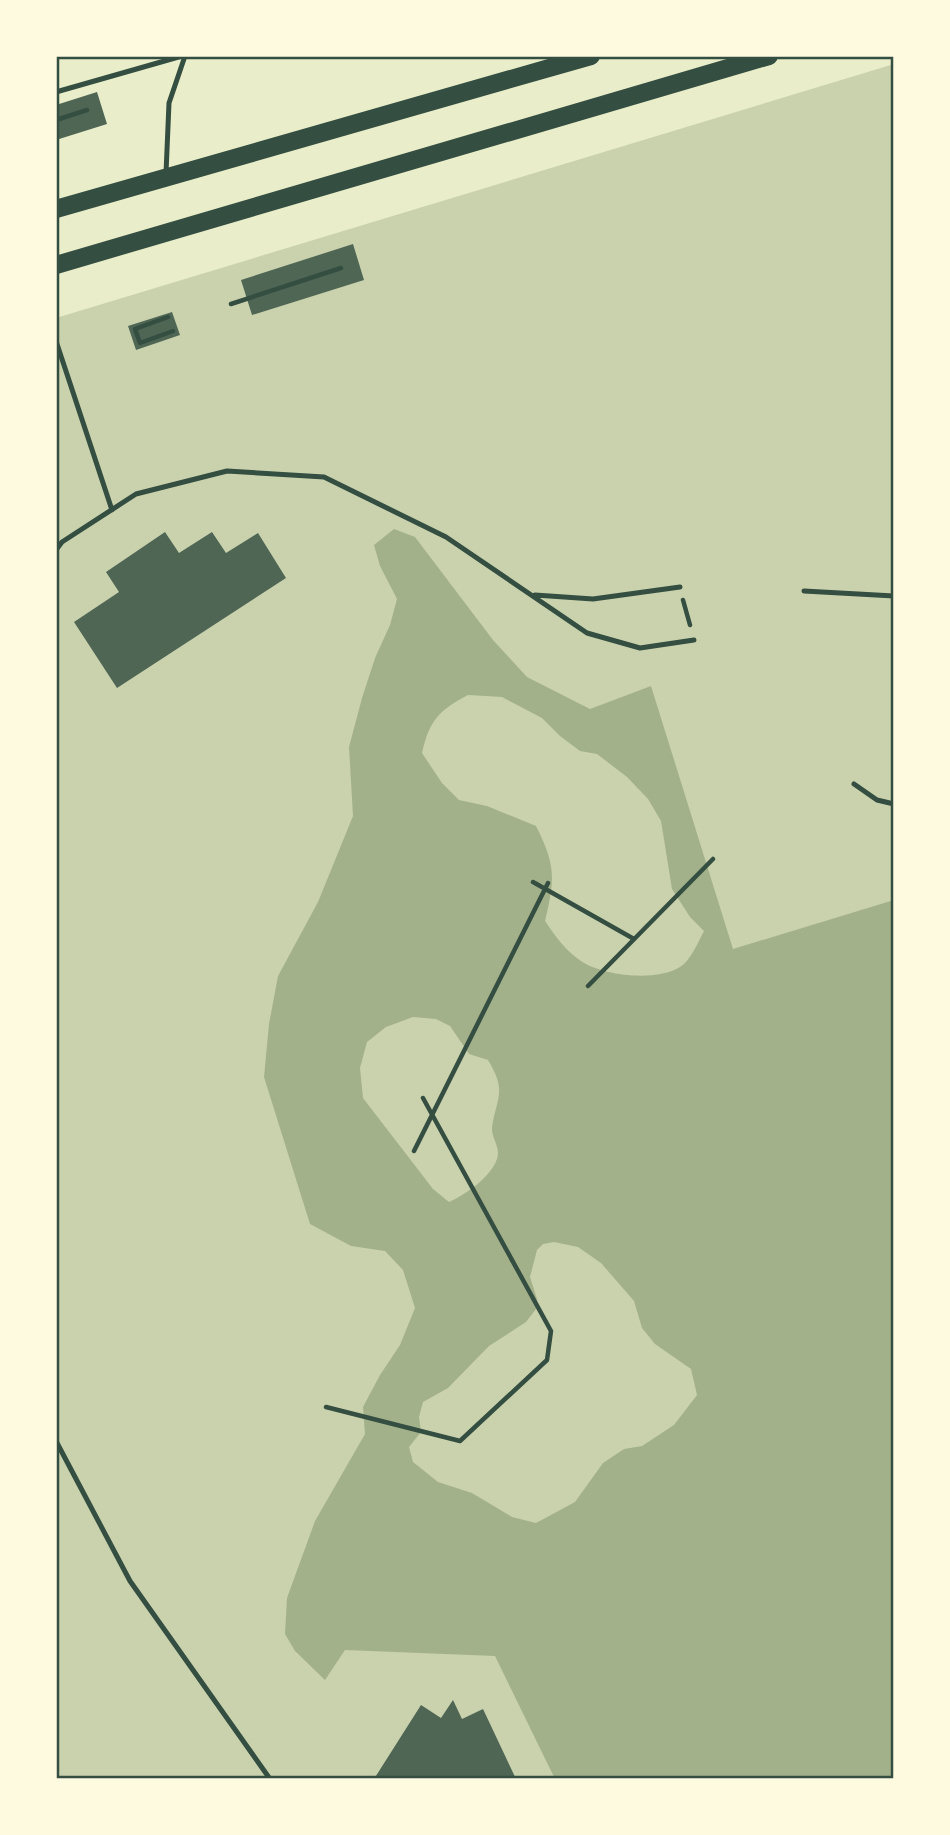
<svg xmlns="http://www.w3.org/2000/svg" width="950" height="1835" font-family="Overpass,sans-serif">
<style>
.green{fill:#cad2ad}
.water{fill:#a3b18a;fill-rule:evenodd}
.building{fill:#4f6655}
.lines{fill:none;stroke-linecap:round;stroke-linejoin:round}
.path{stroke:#344e41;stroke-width:4.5}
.service{stroke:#344e41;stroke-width:5}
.primary{stroke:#344e41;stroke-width:18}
.neatline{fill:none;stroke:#344e41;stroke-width:2.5}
</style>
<rect width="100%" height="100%" fill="#e9edc9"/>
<path class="green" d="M 894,64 L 894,1779 L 56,1779 L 56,318 Z"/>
<path class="water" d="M 394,529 L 415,537 L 493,640 L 527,677 L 590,709 L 651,686 L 733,949 L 894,900 L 894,1779 L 555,1779 L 495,1656 L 345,1650 L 325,1680 L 295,1651 L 285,1634 L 287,1598 L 315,1521 L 365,1434 L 363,1407 L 380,1375 L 400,1345 L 415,1308 L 403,1270 L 385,1251 L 351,1246 L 310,1224 L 264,1077 L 269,1024 L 278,976 L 318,902 L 353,816 L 349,747 L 362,698 L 375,658 L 390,625 L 397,599 L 380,566 L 374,545 ZM 468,695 L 502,697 L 542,718 L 560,736 L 580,751 L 597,754 L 627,777 L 648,799 L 661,821 L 672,889 L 690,917 L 704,931 C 698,942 691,960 680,967 C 656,982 603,976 581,961 C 566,951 555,936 545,921 C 555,878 556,866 536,826 L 487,806 L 459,800 L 442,783 L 422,753 C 429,721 439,710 468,695 ZM 413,1017 L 436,1019 L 450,1026 L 469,1054 L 488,1060 C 507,1092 497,1096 492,1127 C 491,1138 501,1147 497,1159 C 491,1177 465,1195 449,1202 L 433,1189 L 363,1098 L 360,1068 L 367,1042 L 386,1027 ZM 554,1242 L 578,1247 L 601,1263 L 634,1301 L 642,1328 L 655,1344 L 691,1369 L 697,1395 L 674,1425 L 642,1446 L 624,1449 L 603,1463 L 575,1502 L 536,1523 L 512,1517 L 472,1493 L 438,1482 L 413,1462 L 409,1447 L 421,1432 L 419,1417 L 423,1402 L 448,1388 L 489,1346 L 526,1322 L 536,1309 L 537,1299 L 530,1277 L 537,1250 L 543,1244 Z"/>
<path class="building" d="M 97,92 L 107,124 L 56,140 L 56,105 Z
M 353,244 L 364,280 L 252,315 L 241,280 Z
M 172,312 L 180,335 L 136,350 L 128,326 Z
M 165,532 L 179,553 L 212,532 L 226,553 L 258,533 L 286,578 L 117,688 L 74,622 L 119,592 L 106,572 Z
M 453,1700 L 462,1719 L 483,1709 L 516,1779 L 374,1779 L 421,1705 L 441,1718 Z"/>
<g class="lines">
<path class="path" d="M 56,120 L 87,110
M 231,304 L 341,268
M 168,317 L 135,329 L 140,343 L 173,331
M 683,600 L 690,625
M 533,882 L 634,939
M 588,986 L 713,859
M 414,1151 L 548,883
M 326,1407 L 460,1441 L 547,1360 L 551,1331 L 423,1098"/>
<path class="service" d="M 56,92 L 182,56
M 166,173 L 169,103 L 185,56
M 56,341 L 112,510
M 56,550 L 62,542 L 136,494 L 227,471 L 324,477 L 446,537 L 587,633 L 640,648 L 694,640
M 804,591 L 894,596
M 535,595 L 593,599 L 680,587
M 854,784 L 877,800 L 894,804
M 56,1441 L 130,1581 L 270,1779"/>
<path class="primary" d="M 56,209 L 591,56
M 56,265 L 769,56"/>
</g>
<rect width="950" height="1835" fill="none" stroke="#fefae0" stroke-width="116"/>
<rect x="58" y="58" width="834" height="1719" class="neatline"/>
</svg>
